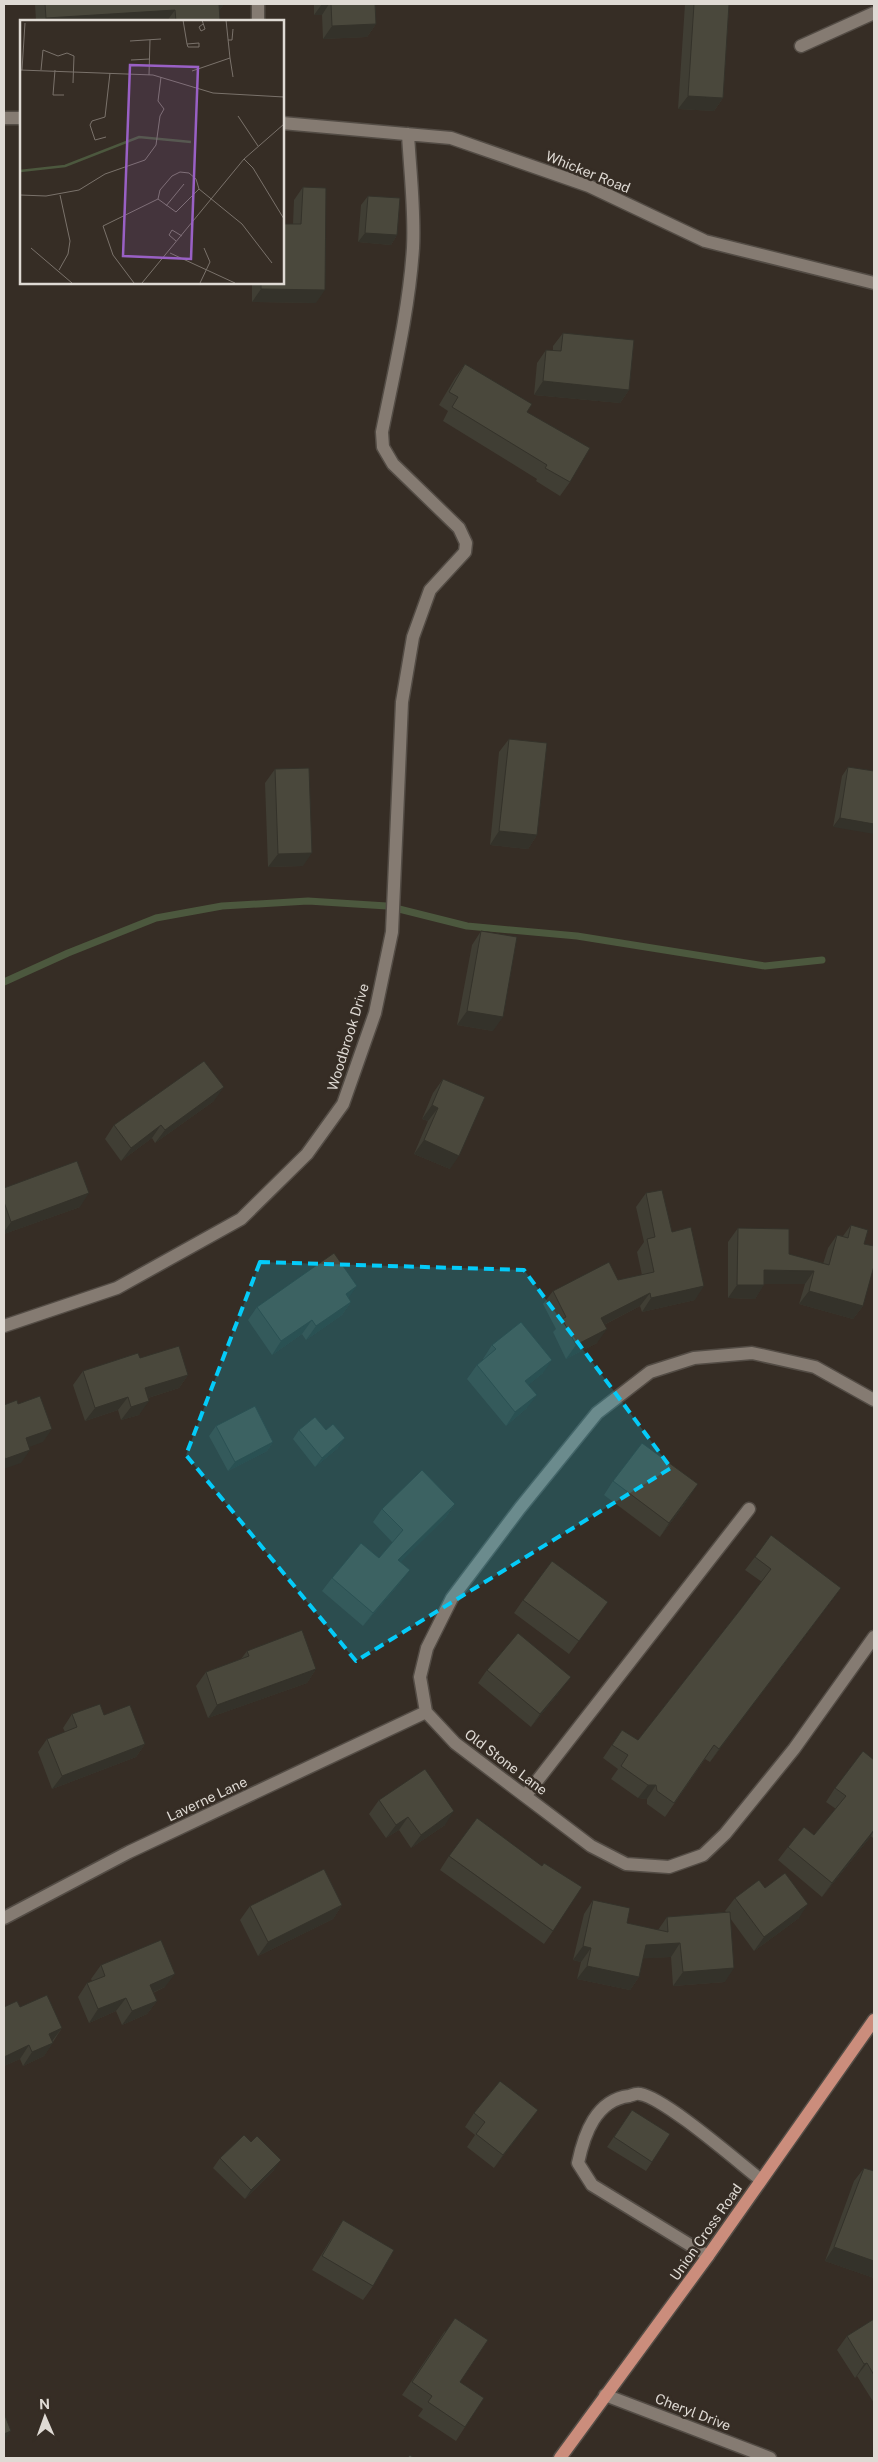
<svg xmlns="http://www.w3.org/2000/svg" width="878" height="2462" font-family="'Public Sans',sans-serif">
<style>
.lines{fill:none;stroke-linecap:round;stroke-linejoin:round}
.stream{stroke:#4c583e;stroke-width:7}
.minor-casing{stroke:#534c45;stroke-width:15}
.major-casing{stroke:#534c45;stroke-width:15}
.minor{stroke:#857b72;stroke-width:12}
.major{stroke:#cb8d7c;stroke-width:12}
.wall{fill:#403e34}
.shaded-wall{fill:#34322a}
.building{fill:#4a483c;stroke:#34322a}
.marked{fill:#04cbf9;fill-opacity:0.2;stroke:#04cbf9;stroke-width:4;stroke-dasharray:10 6;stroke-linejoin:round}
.labels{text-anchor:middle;stroke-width:5;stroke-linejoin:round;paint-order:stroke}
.street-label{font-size:14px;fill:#dfdad4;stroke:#362d25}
.inset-river{fill:none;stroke:#4c583e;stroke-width:2.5}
.inset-road{fill:none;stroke:#7a726b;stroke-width:1}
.view{fill:#9960c5;fill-opacity:0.15;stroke:#9960c5;stroke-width:2.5}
.inset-edge{fill:none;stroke:#dfdad4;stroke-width:2.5}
</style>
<rect width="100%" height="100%" fill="#362d25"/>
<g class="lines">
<path class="stream" d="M 4,982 L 68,953 L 156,918 L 222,906 L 308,901 L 387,906 L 467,926 L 577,936 L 765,966 L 822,960"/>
<defs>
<path id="minor" d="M 258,4 L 258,21
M 801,46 L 874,13
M 4,118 L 21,118
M 282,123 L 451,138 L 589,186 L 705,241 L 874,283
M 4,1326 L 117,1288 L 241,1219 L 307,1154 L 343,1104 L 375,1013 L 392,932 L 402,702 L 413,637 L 430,590 L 465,552 L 466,543 L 459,528 L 393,464 L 383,447 L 382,432 C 394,372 409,310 413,248 C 415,210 410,172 408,134
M 874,1400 L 815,1367 L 752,1353 L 694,1358 L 650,1372 L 597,1413 L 520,1508 L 452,1598 L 427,1648 L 420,1677 L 426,1712 L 455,1743 L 591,1846 L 626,1864 L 669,1867 L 703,1855 L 725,1834 L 794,1749 L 874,1637
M 526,1795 L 749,1509
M 4,1918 L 129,1852 L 426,1712
M 708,2256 L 592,2185 L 578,2163 C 584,2134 596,2100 629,2096 C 632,2095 637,2093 640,2094 C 665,2098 738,2162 761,2180
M 605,2395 L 770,2458"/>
<path id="major" d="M 560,2458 L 708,2256 L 874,2020"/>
</defs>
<use href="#minor" class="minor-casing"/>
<use href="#major" class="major-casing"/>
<use href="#minor" class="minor"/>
<use href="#major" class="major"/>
</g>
<path class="wall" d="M 35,4 L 224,4 L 219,11 L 220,21 L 36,21 Z
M 314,4 L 375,4 L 376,24 L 367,37 L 323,39 L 322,15 L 314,15 Z
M 685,4 L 729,4 L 723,98 L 714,111 L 678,109 Z
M 303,187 L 316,303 L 252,302 L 252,282 L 282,282 L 293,224 L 294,200 Z
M 368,196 L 397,235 L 391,245 L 358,242 L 361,205 Z
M 563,333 L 629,390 L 620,403 L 534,395 L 537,363 L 546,350 L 553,350 L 553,346 Z
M 465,364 L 527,412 L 570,482 L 560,496 L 536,481 L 537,479 L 443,421 L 448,411 L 439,405 L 455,378 Z
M 509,739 L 537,835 L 528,849 L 490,845 L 499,752 Z
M 848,767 L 874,771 L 833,827 L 842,776 Z
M 275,769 L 303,866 L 268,867 L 265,783 Z
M 481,931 L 493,1031 L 457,1025 L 472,945 Z
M 443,1079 L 450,1169 L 414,1154 L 428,1121 L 422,1119 L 433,1093 Z
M 214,1101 L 155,1143 L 152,1138 L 121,1161 L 105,1139 L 114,1125 Z
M 4,1188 L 80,1207 L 4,1234 Z
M 646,1193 L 672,1232 L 695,1300 L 642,1312 L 640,1306 L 604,1325 L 597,1343 L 566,1359 L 553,1332 L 556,1329 L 543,1304 L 553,1291 L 618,1280 L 642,1275 L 637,1252 L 644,1242 L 636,1207 Z
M 851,1225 L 864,1244 L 863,1306 L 853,1319 L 799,1304 L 805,1284 L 764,1284 L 755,1299 L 728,1298 L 728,1242 L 738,1228 L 789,1254 L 823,1264 L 828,1248 L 837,1235 L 843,1236 Z
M 351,1302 L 342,1315 L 306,1340 L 302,1334 L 272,1355 L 248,1320 L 257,1307 Z
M 492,1345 L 543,1373 L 528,1385 L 527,1408 L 506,1426 L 467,1379 L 477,1365 L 484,1359 L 483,1359 Z
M 140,1358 L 188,1375 L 179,1388 L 148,1398 L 139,1415 L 121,1420 L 118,1410 L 85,1421 L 73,1385 L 83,1371 Z
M 216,1426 L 273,1442 L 267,1451 L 228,1471 L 209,1436 Z
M 299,1430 L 326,1430 L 338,1448 L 315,1467 L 293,1439 Z
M 613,1481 L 689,1498 L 660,1537 L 604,1495 Z
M 455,1504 L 446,1517 L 400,1562 L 400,1583 L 363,1626 L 322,1591 L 332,1578 L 379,1558 L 393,1543 L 373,1522 L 382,1509 Z
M 755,1557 L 841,1588 L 710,1762 L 705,1759 L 665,1817 L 647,1804 L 647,1799 L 638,1798 L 611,1779 L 618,1769 L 603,1758 L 622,1730 L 638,1740 L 762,1582 L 745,1570 Z
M 523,1600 L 608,1602 L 569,1654 L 514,1613 Z
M 247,1651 L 316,1669 L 307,1683 L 208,1718 L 196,1686 L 206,1672 L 241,1659 Z
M 487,1670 L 561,1690 L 531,1727 L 478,1683 Z
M 72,1714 L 104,1715 L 145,1744 L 136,1757 L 52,1789 L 38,1752 L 47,1739 L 65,1732 L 63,1728 Z
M 874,1760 L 874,1839 L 871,1836 L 822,1897 L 778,1860 L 788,1847 L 814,1835 L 836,1809 L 826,1802 L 835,1788 Z
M 379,1800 L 445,1825 L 411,1848 L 399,1830 L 386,1838 L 369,1814 Z
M 449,1856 L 553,1931 L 544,1944 L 440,1870 Z
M 765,1888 L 799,1918 L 754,1951 L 730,1918 L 725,1982 L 673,1986 L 671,1957 L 643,1958 L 639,1977 L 630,1990 L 577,1979 L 581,1962 L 573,1960 L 584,1914 L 593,1900 L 627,1923 L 658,1930 L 667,1917 L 726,1912 L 725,1911 L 735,1898 Z
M 342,1905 L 333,1919 L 258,1956 L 240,1920 L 250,1906 Z
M 101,1965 L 165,1987 L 153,1993 L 157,2001 L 147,2014 L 122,2025 L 116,2011 L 89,2023 L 78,1997 L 87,1983 L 92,1981 L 91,1979 Z
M 4,2007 L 20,2007 L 62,2028 L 44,2056 L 23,2066 L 20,2059 L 4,2066 Z
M 538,2110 L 494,2168 L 467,2147 L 475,2135 L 465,2127 L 474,2113 Z
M 632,2110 L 652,2162 L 646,2171 L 607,2147 Z
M 220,2158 L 274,2170 L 245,2199 L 213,2168 Z
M 864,2168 L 874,2278 L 825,2261 L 854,2181 Z
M 343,2220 L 373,2286 L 363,2300 L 312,2270 L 334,2234 Z
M 874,2319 L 874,2403 L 857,2376 L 855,2378 L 837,2350 L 847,2336 Z
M 445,2331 L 460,2382 L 465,2427 L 456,2441 L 418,2416 L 423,2409 L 402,2395 Z"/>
<path class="shaded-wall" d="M 218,4 L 224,4 L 216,15 Z
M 322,4 L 329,4 L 322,15 L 314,15 Z
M 175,10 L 167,21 L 43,21 L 46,18 Z
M 376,24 L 367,37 L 323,39 L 332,26 Z
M 688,96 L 723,98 L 714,111 L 678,109 Z
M 365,233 L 397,235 L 391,245 L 358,242 Z
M 261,289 L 325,290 L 316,303 L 252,302 Z
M 543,381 L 629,390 L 620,403 L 534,395 Z
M 840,818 L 874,824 L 874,834 L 833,827 Z
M 499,831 L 537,835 L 528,849 L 490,845 Z
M 312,853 L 303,866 L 268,867 L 278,854 Z
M 467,1011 L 503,1017 L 493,1031 L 457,1025 Z
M 224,1087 L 214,1101 L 155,1143 L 165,1130 Z
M 432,1105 L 438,1108 L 428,1121 L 422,1119 Z
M 161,1125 L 152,1138 L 121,1161 L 131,1148 Z
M 424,1140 L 459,1156 L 450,1169 L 414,1154 Z
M 89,1193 L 80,1207 L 4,1234 L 4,1232 L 11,1222 Z
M 764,1270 L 814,1271 L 805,1284 L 755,1284 Z
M 737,1285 L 764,1285 L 755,1299 L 728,1298 Z
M 357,1286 L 347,1300 L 346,1294 Z
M 704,1286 L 695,1300 L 642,1312 L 651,1298 Z
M 809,1291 L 863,1306 L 853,1319 L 799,1304 Z
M 650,1293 L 640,1306 L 592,1331 L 601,1318 Z
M 351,1302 L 342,1315 L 306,1340 L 316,1326 Z
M 312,1320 L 302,1334 L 272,1355 L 281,1341 Z
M 607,1329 L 597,1343 L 566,1359 L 576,1345 Z
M 552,1360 L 543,1373 L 516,1395 L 525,1381 Z
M 188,1375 L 179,1388 L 135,1402 L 145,1388 Z
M 537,1395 L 527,1408 L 506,1426 L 515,1412 Z
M 128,1397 L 118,1410 L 85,1421 L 95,1408 Z
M 149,1401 L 139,1415 L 121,1420 L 131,1407 Z
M 52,1429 L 43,1442 L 16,1452 L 26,1438 Z
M 345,1438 L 338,1448 L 315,1467 L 322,1458 Z
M 273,1442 L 267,1451 L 228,1471 L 235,1462 Z
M 30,1450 L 21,1463 L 4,1469 L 4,1461 L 5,1459 Z
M 698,1484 L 689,1498 L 660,1537 L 669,1523 Z
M 455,1504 L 446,1517 L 389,1574 L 398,1560 Z
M 410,1570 L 400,1583 L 363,1626 L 373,1613 Z
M 841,1588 L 831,1601 L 710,1762 L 719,1749 Z
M 316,1669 L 307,1683 L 208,1718 L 217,1705 Z
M 571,1677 L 561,1690 L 531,1727 L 540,1714 Z
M 145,1744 L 136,1757 L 52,1789 L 62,1776 Z
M 648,1785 L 656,1785 L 647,1799 L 638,1798 Z
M 454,1811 L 445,1825 L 411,1848 L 421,1835 Z
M 408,1817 L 399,1830 L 386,1838 L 396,1825 Z
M 874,1830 L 871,1836 L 822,1897 L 832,1883 Z
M 808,1904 L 799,1918 L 754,1951 L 764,1937 Z
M 342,1905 L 333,1919 L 258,1956 L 268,1942 Z
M 680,1943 L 671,1957 L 636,1959 L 646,1945 Z
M 583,1946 L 591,1948 L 581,1962 L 573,1960 Z
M 587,1966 L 639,1977 L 630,1990 L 577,1979 Z
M 734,1968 L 725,1982 L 673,1986 L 683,1972 Z
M 175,1974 L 165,1987 L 140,1998 L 150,1985 Z
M 126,1998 L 116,2011 L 89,2023 L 98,2009 Z
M 157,2001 L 147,2014 L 122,2025 L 132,2011 Z
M 62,2028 L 52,2041 L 49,2034 Z
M 53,2043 L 44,2056 L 23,2066 L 32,2052 Z
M 29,2045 L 20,2059 L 4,2066 L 4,2057 Z
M 538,2110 L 528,2124 L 494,2168 L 503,2155 Z
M 281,2160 L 274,2170 L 245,2199 L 251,2190 Z
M 834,2247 L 874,2261 L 874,2278 L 825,2261 Z
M 867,2363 L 857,2376 L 855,2378 L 864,2364 Z
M 11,2431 L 4,2442 L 4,2434 Z"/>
<path class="building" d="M 45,4 L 219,4 L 220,21 L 176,21 L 175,10 L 46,18 Z
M 331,4 L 375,4 L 376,24 L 332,26 Z
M 694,4 L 729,4 L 723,98 L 688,96 Z
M 303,187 L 326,188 L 325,290 L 261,289 L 261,282 L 282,282 L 282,224 L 301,224 Z
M 368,196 L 400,198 L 397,235 L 365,233 Z
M 563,333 L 634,340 L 629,390 L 543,381 L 546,350 L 561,351 Z
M 465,364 L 532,404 L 527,412 L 590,448 L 570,482 L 545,468 L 547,465 L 452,407 L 458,397 L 449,392 Z
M 509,739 L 547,743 L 537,835 L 499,831 Z
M 848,767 L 874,771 L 874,824 L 840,818 Z
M 309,768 L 312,853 L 278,854 L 275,769 Z
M 481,931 L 517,937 L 503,1017 L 467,1011 Z
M 204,1061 L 224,1087 L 165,1130 L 161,1125 L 131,1148 L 114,1125 Z
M 443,1079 L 485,1097 L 459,1156 L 424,1140 L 438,1108 L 432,1105 Z
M 77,1161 L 89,1193 L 11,1222 L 4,1202 L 4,1188 Z
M 662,1190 L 672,1232 L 691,1227 L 704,1286 L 651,1298 L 650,1293 L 601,1318 L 607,1329 L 576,1345 L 562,1319 L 566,1317 L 553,1291 L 609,1262 L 618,1280 L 654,1272 L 647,1239 L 655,1237 L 646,1193 Z
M 851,1225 L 868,1230 L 864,1244 L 874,1246 L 874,1266 L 863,1306 L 809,1291 L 814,1271 L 764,1270 L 764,1285 L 737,1285 L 738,1228 L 789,1229 L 789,1254 L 829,1265 L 837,1235 L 848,1238 Z
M 334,1253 L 357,1286 L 346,1294 L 351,1302 L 316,1326 L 312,1320 L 281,1341 L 257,1307 Z
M 521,1322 L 552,1360 L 525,1381 L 537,1395 L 515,1412 L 477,1365 L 496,1349 L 492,1345 Z
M 179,1346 L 188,1375 L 145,1388 L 149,1401 L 131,1407 L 128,1397 L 95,1408 L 83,1371 L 138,1353 L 140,1358 Z
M 40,1396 L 52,1429 L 26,1438 L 30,1450 L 5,1459 L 4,1454 L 4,1405 L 17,1400 L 18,1404 Z
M 255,1406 L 273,1442 L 235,1462 L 216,1426 Z
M 315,1417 L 326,1430 L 333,1424 L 345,1438 L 322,1458 L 299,1430 Z
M 642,1443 L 698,1484 L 669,1523 L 613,1481 Z
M 422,1470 L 455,1504 L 398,1560 L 410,1570 L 373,1613 L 332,1578 L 361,1543 L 379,1558 L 403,1530 L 382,1509 Z
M 771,1535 L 841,1588 L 719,1749 L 714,1745 L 674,1803 L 657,1791 L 656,1785 L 648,1785 L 621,1766 L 628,1755 L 612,1745 L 622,1730 L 638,1740 L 740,1610 L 771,1569 L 755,1557 Z
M 552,1561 L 608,1602 L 579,1641 L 523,1600 Z
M 302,1630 L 316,1669 L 217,1705 L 206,1672 L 249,1656 L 247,1651 Z
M 518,1633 L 571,1677 L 540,1714 L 487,1670 Z
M 100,1704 L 104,1715 L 130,1705 L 145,1744 L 62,1776 L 47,1739 L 77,1727 L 72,1714 Z
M 863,1751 L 874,1760 L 874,1830 L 832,1883 L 788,1847 L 804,1827 L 814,1835 L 846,1796 L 835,1788 Z
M 425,1769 L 454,1811 L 421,1835 L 408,1817 L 396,1825 L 379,1800 Z
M 477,1818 L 542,1866 L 544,1863 L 582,1887 L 553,1931 L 449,1856 Z
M 324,1869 L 342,1905 L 268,1942 L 250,1906 Z
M 785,1873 L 808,1904 L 764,1937 L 735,1898 L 759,1880 L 765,1888 Z
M 593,1900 L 630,1908 L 627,1923 L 668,1932 L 667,1917 L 730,1912 L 734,1968 L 683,1972 L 680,1943 L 646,1945 L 639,1977 L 587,1966 L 591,1948 L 583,1946 Z
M 161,1940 L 175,1974 L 150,1985 L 157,2001 L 132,2011 L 126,1998 L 98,2009 L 87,1983 L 105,1976 L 101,1965 Z
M 47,1995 L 62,2028 L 49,2034 L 53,2043 L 32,2052 L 29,2045 L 4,2057 L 4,2007 L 17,2001 L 20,2007 Z
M 500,2081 L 538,2110 L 503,2155 L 476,2134 L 485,2122 L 474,2113 Z
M 632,2110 L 670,2134 L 652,2162 L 614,2137 Z
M 244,2135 L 251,2142 L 257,2136 L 281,2160 L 251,2190 L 220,2158 Z
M 864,2168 L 874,2171 L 874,2261 L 834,2247 Z
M 343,2220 L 394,2250 L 373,2286 L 322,2256 Z
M 455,2318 L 488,2340 L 460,2382 L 484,2398 L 465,2427 L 428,2402 L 432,2396 L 412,2382 Z
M 874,2319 L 874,2375 L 867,2363 L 864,2364 L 847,2336 Z
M 4,2413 L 11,2431 L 4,2434 Z
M 410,2455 L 414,2458 L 407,2458 Z"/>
<path class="marked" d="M 260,1262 L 524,1270 L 671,1468 L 356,1661 L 186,1455 Z"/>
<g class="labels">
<g class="street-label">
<text transform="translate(588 172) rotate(22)" y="5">Whicker Road</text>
<text transform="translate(348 1037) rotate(-73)" y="5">Woodbrook Drive</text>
<text transform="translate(506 1762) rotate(37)" y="5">Old Stone Lane</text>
<text transform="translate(207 1799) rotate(-25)" y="5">Laverne Lane</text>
<text transform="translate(706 2232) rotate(-55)" y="5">Union Cross Road</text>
<text transform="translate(693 2412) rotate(21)" y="5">Cheryl Drive</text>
</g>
</g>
<g transform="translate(20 20)">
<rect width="264" height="264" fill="#362d25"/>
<path class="inset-river" d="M 0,151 L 45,146 L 119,117 L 171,122"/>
<path class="inset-road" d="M 163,0 L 167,24M 182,0 L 185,9 L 181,11 L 179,7 L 183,4M 208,20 L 212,20 L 213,9M 110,21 L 141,19M 179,23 L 179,27 L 168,27 L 167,24 ZM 210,38 L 213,57M 111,40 L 130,39M 0,50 L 133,55 L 193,73 L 264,77M 2,50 L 5,3M 21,50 L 23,30 L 38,36 L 47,33 L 54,36 L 53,63M 35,50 L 33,75 L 44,75M 172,51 L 210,38 L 206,0M 129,55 L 130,20M 218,96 L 238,126M 86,117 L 75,120 L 70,105 L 72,101 L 85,97 L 90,53M 224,139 L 233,148 L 264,199M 179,169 L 156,192 L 138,179 L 140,170 L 152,156 L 160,152 L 169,153 L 176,159 L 179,169 L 222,204 L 252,243M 0,175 L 26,176 L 59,170 L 85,154 L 125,140 L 136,125 L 140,96 L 144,89 L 138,81 L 141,57M 146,186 L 164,164M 156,221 L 149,215 L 152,210 L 162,216M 11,228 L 52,263M 150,233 L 215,263M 39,250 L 48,234 L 50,221 L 40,175M 114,263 L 93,235 L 83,206 L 138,179M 122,263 L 224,139 L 264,104M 180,263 L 190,242 L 184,228"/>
<path class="view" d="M 110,45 L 178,47 L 171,239 L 103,236 Z"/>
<rect width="264" height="264" class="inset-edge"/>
</g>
<rect width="878" height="2462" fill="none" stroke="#dfdad4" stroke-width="10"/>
<g transform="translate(45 2417) rotate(358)" stroke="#362d25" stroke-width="4" paint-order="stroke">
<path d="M0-4L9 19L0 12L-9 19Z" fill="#dfdad4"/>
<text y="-8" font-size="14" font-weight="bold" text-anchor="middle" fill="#dfdad4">N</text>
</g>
</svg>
